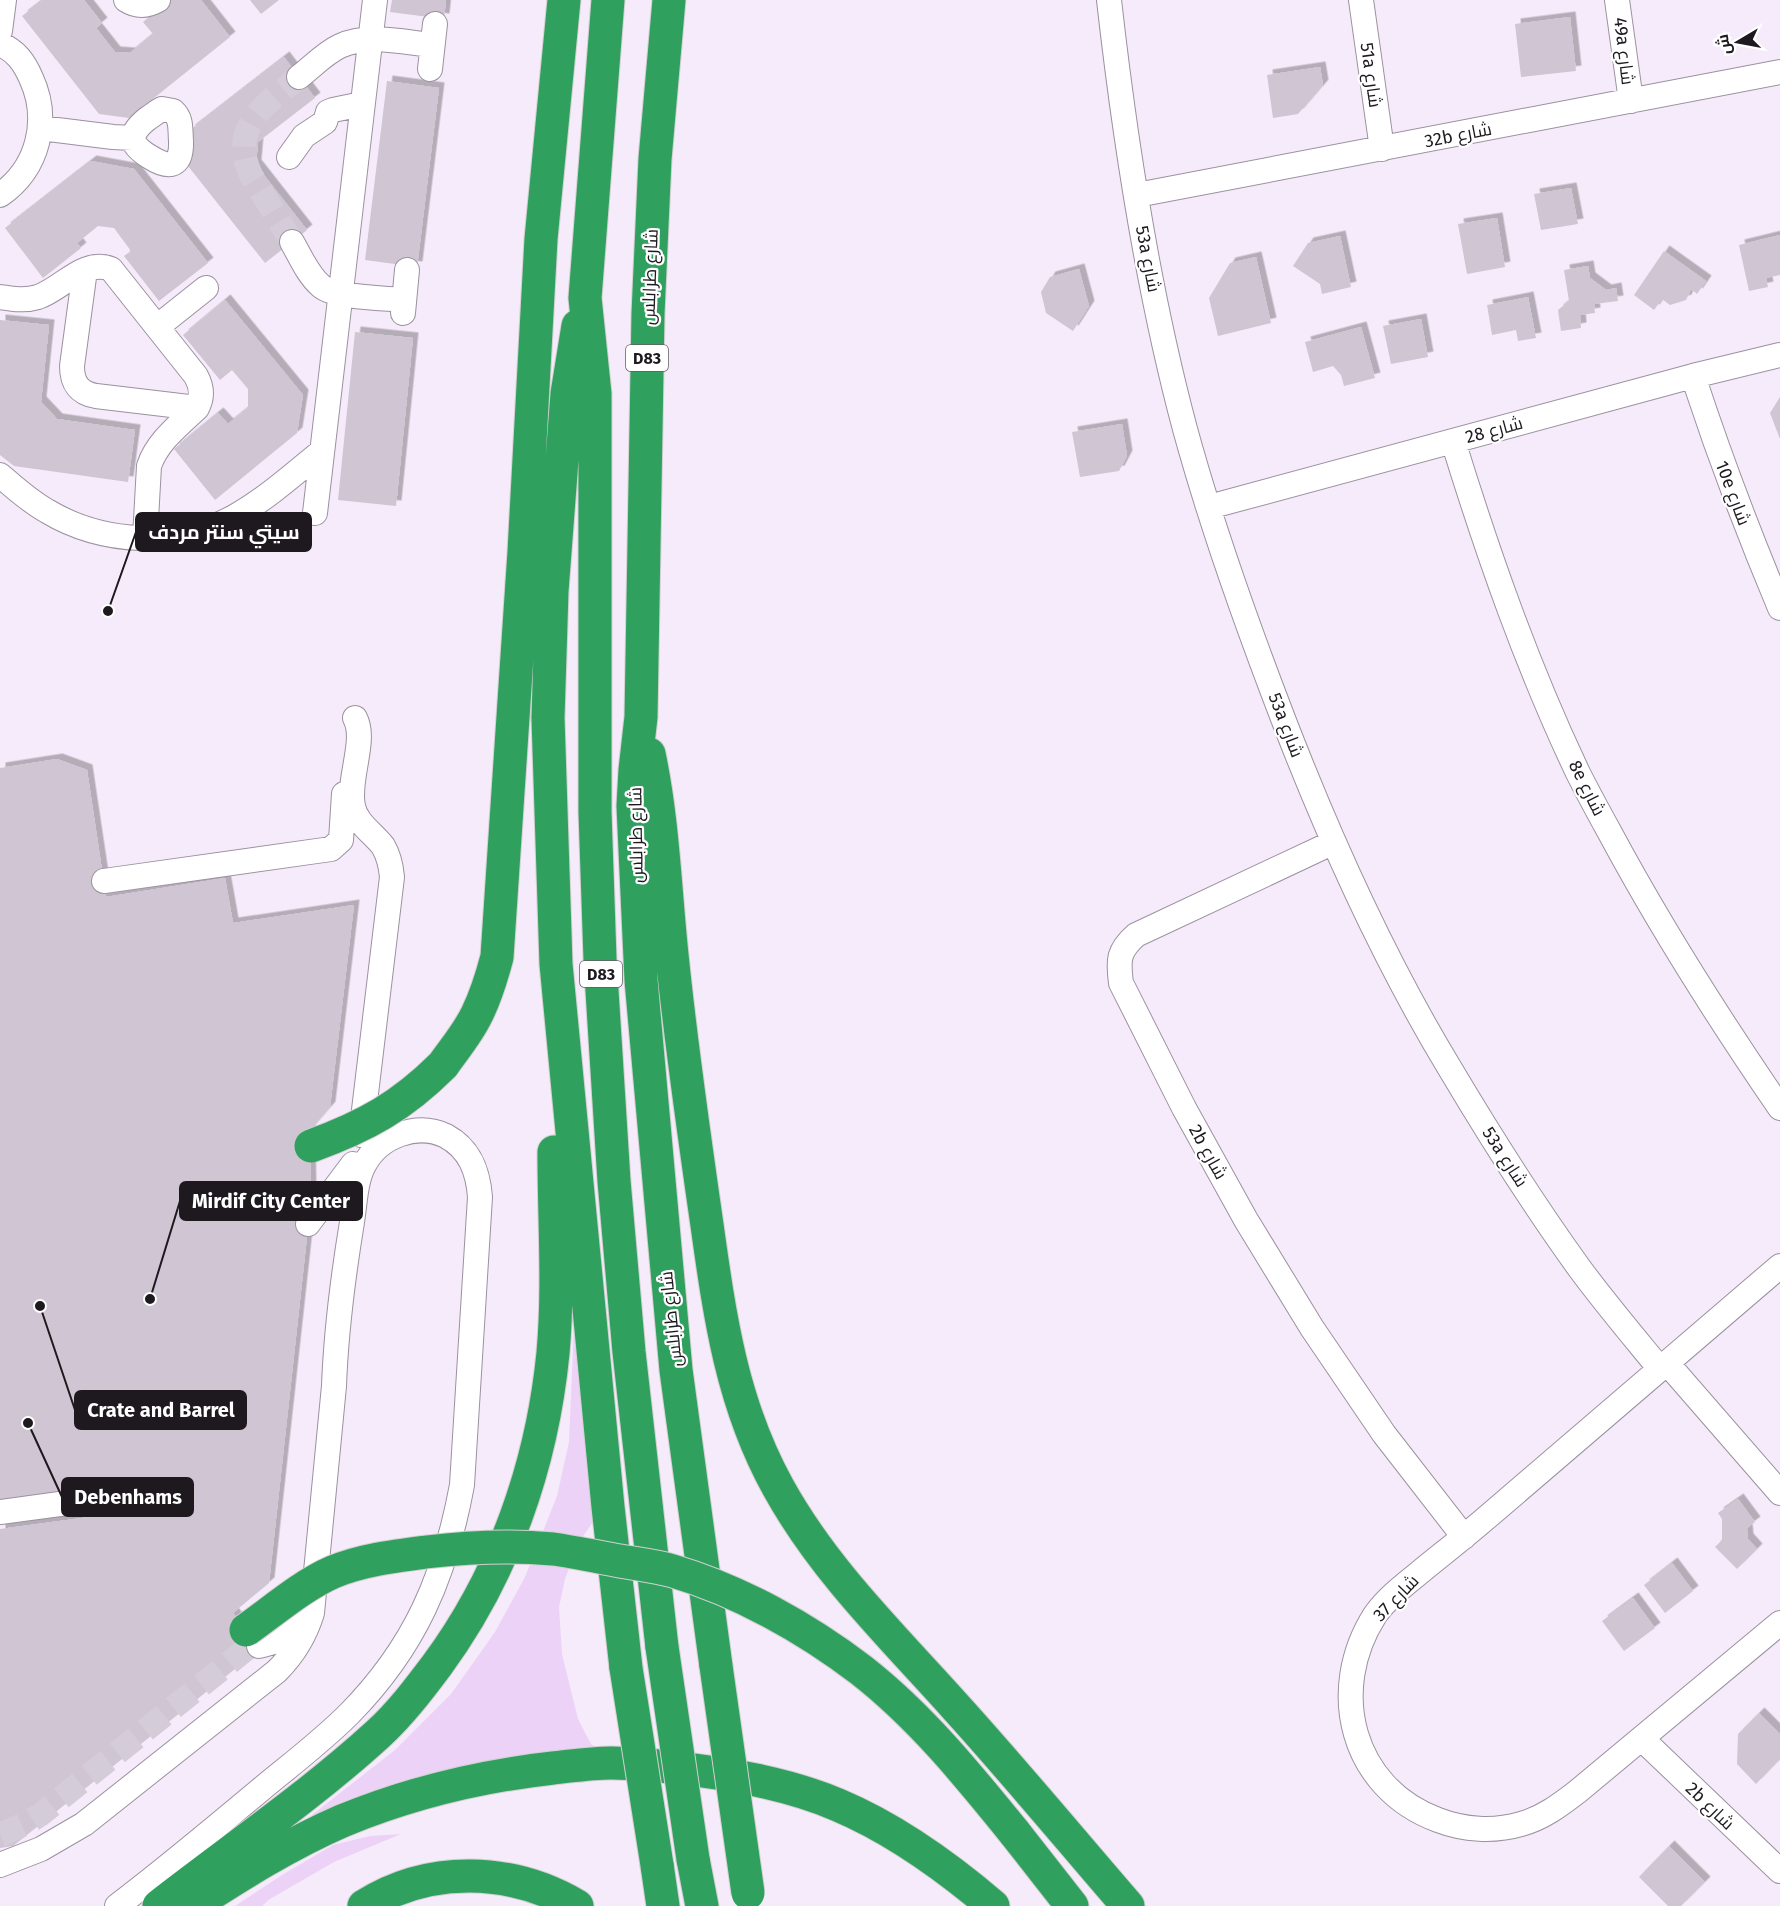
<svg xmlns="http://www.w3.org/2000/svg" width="1780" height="1906" font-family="'Fira Sans',Cairo,sans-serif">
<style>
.green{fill:#edd2f7}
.building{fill:#cfc5d3;filter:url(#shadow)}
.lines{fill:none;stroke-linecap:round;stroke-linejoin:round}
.minor-tunnel{stroke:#d5ccd9;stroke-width:24;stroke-dasharray:24 12;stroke-linecap:butt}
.minor-casing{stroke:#9b919f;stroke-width:26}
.highway-casing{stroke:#d2d1d2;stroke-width:35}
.minor{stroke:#fff;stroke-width:24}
.highway{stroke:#30a05e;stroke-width:33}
.highway-bridge-casing{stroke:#d2d1d2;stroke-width:35;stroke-linecap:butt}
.highway-bridge{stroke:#30a05e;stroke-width:33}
.labels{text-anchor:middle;stroke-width:4.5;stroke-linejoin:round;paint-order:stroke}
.shield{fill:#fff;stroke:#615e62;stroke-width:1.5}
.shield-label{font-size:16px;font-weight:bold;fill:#1d191f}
.street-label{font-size:18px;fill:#1d191f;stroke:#fff}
.leader{fill:none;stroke:#1d191f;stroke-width:2}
.callout-dot{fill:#1d191f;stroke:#fff;stroke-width:2}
.callout{fill:#1d191f;stroke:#1d191f;stroke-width:2}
.callout-label{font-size:20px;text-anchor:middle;font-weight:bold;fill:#fff}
</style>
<defs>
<filter id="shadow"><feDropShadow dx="5.5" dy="-5.5" stdDeviation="0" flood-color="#0004"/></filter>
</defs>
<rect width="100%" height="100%" fill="#f6ebfa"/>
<path class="green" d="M 584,1324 L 593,1522 L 579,1542 L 565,1579 L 559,1607 L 562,1654 L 578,1719 L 591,1744 L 612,1758 L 552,1755 L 484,1761 L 349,1802 L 294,1829 L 395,1750 L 451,1694 L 495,1632 L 525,1577 L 557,1496 L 569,1442 L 574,1326 Z
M 401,1834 L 334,1862 L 270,1899 L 262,1906 L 235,1906 L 282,1875 L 333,1845 L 370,1836 Z"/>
<path class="building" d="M 43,0 L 84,0 L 102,23 L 96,28 L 115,52 L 130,53 L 153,34 L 143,22 L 170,0 L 201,0 L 230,37 L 129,118 L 99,114 L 22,16 Z
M 250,0 L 279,0 L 261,14 Z
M 392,0 L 446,0 L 444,19 L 390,12 Z
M 1570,17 L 1576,71 L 1521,77 L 1515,24 Z
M 284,57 L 315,98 L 258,142 L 256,165 L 307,230 L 265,263 L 188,166 L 190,130 Z
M 1320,67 L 1323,85 L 1298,114 L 1273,118 L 1267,75 Z
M 387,81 L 439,88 L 417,267 L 365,260 Z
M 91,161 L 134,169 L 208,263 L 159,301 L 124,256 L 131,251 L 114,228 L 98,226 L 77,243 L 81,248 L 43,278 L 5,228 Z
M 1571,188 L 1578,224 L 1541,230 L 1534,194 Z
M 1497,218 L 1505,267 L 1467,274 L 1458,224 Z
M 1780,235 L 1780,275 L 1766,278 L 1768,287 L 1749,291 L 1739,245 Z
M 1340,236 L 1351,287 L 1322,294 L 1320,284 L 1293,266 L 1308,243 Z
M 1664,251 L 1706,281 L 1697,294 L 1691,289 L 1686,300 L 1670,305 L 1662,299 L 1654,310 L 1634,295 Z
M 1256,257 L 1271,323 L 1218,336 L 1209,298 L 1230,263 Z
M 1588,266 L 1590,278 L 1606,290 L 1616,288 L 1618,301 L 1594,304 L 1595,313 L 1580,315 L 1581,328 L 1561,331 L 1558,310 L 1569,301 L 1564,270 Z
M 1079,269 L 1089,306 L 1073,331 L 1046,313 L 1041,292 L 1050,277 Z
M 1528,297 L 1536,338 L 1518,341 L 1516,330 L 1492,335 L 1487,305 Z
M 225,300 L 303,395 L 297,433 L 215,500 L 174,449 L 218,413 L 228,424 L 248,408 L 248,389 L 232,370 L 220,380 L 183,335 Z
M 1421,319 L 1428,357 L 1391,364 L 1383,326 Z
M 0,320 L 49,325 L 41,402 L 57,419 L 135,430 L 128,482 L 14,466 L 0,455 Z
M 1361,327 L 1375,378 L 1344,386 L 1341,375 L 1333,366 L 1313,372 L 1305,342 Z
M 355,332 L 413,338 L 396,506 L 338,500 Z
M 1780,397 L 1780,439 L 1770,413 Z
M 1122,424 L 1127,456 L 1119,471 L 1080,477 L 1072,432 Z
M 57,759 L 87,770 L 106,897 L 225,878 L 233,923 L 354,905 L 330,1107 L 310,1130 L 311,1200 L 269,1583 L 233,1613 L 260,1649 L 13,1846 L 0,1848 L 0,1529 L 127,1512 L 123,1484 L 0,1501 L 0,768 Z
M 1738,1499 L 1755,1522 L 1747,1528 L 1748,1539 L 1757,1549 L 1737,1569 L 1715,1547 L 1722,1540 L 1722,1519 L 1718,1513 Z
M 1672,1563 L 1693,1591 L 1665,1613 L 1644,1585 Z
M 1633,1598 L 1655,1628 L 1624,1651 L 1602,1621 Z
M 1759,1713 L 1780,1734 L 1780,1759 L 1756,1784 L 1737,1764 L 1738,1734 Z
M 1669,1846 L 1705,1882 L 1681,1906 L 1668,1906 L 1639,1877 Z"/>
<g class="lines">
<path class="minor-tunnel" d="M 292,242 L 251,175 C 228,127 266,104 299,77
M 0,1835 L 29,1822 L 40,1815 L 255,1642"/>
<defs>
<path id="minor" d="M 126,0 C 137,7 146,7 158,0
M 1109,0 C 1125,142 1148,291 1185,429 C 1212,528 1247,625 1284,721 C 1330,840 1383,958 1449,1067 C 1490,1136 1533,1204 1580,1269 C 1605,1303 1633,1336 1660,1369
M 1361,0 L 1382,149
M 1617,0 L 1631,101
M 0,31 L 4,0
M 0,44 C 16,51 24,62 31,78 C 50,119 39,168 0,195
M 430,69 L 435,24
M 299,77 C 312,67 325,53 340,46 C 367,33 403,42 432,45
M 162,109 L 173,111 C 182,119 180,129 181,141 C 182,166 170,170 150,157 C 130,145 127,135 147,119 C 152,116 156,112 162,109 Z
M 41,128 L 113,137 L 133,138
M 289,157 L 304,136 L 325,122 L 328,112 L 333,110 L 362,104
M 1137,195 L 1780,72
M 292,242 C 300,256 308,275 321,286 C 335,298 384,298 404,300
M 85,270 L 72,366 C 72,383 79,393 96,396 L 197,408
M 0,297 C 13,299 25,301 38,297 C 62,289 84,258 111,269 L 196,376 C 202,387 203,397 197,408 C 178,426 157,442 149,466 L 145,538
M 403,313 L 407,270
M 157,327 L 206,288
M 1693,376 C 1719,455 1748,532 1780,608
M 1453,441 C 1488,554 1527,666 1578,773 C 1588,793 1599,813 1610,833 C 1661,928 1719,1019 1780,1108
M 0,475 C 15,488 29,501 47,511 C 102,544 177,548 234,517 C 266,499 294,474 322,451
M 1209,507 L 1693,376 L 1780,355
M 315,513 L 375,0
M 355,718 C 367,740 347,780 353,806 C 356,823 373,833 383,846 C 389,856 391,866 392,877 L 361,1135
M 1334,842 L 1136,935 C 1118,951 1118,960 1121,983 L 1184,1108 L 1246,1220 L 1312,1328 L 1384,1434 L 1464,1537
M 104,881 L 331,849 L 341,840 L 344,794
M 308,1224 L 353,1164
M 1780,1266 C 1681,1350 1583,1435 1485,1519 C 1463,1538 1441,1555 1419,1573 C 1404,1585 1386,1599 1375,1615 C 1327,1690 1351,1788 1438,1820 C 1464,1830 1494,1832 1521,1824 C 1543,1818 1560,1805 1577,1792 L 1780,1623
M 1667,1363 L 1780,1493
M 0,1512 L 67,1503
M 259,1646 C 282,1640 293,1637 297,1611
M 1642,1739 L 1780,1871
M 0,1865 L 41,1849 L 84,1824 L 277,1671 C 294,1654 305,1636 312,1613 L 334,1386 C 336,1331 343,1277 352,1222 C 355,1204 355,1182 364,1165 C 379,1136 417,1122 446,1136 C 470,1149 478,1171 480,1197 L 462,1485 C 445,1577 415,1647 349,1714 C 321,1742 289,1766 259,1791 C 212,1830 166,1869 117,1906"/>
<path id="highway" d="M 608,0 L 585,298 L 595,394 L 595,812 L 600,959 L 614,1181 L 629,1352 L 662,1647
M 669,0 L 655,159 L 648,314 L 641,717 L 635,770 L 633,806 L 641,980 L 676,1370 L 716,1666
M 578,326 L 567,394 L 552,591 L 548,718 L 556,964 L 608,1507 L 626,1668
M 649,754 C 663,820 665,888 672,955 C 681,1045 694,1135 707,1225 C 720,1318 732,1404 778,1487 C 823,1569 891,1635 953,1704 C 1013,1770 1070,1839 1128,1906
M 443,1065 C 455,1048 468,1033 477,1014 C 486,996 492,976 497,957 L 524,552 L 541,239 L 564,0
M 1014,1832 L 1072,1906
M 693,1859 L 702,1906
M 657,1865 L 663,1906
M 159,1906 C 232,1849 309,1797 378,1734 C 400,1714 419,1689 437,1665 C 504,1574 542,1465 553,1353 C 559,1287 554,1219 554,1152
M 192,1906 C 240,1875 289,1844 342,1821 C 410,1793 480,1776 553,1768 C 572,1766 592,1763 611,1763 C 641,1763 672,1767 702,1771 C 748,1777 794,1786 838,1805 C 895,1829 946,1866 993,1906
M 364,1906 C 429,1865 511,1867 577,1906"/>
</defs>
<use href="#minor" class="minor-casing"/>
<use href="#highway" class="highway-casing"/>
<use href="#minor" class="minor"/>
<use href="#highway" class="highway"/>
<defs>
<path id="highway-bridge" d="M 311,1146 C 366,1126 402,1106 443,1065
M 246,1630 C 273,1611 303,1585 333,1572 C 362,1560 395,1556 426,1552 C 468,1547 510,1545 553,1549 C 575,1552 598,1557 620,1561 C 637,1564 656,1566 673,1571 C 740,1591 806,1628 861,1670 C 920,1716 967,1774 1014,1832
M 662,1647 L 693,1859
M 716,1666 L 748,1893
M 626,1668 L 657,1865"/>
</defs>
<use href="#highway-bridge" class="highway-bridge-casing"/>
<use href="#highway-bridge" class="highway-bridge"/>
</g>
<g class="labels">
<g class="shield">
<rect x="626" y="345" width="42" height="26" rx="4.5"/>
<rect x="580" y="961" width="42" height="26" rx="4.5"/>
</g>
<g class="shield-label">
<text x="647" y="364">D83</text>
<text x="601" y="980">D83</text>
</g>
<g class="street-label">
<text transform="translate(1624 51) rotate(83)" y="6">49a شارع</text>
<text transform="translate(1371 75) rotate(82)" y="6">51a شارع</text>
<text transform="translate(1458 135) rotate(-11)" y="6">32b شارع</text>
<text transform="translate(1148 259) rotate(79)" y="6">53a شارع</text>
<text transform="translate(650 277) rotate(-88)" y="6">شارع طرابلس</text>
<text transform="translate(1494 430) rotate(-15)" y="6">شارع 28</text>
<text transform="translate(1733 493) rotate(69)" y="6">10e شارع</text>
<text transform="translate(1286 725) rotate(69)" y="6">53a شارع</text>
<text transform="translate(1587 788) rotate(63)" y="6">8e شارع</text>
<text transform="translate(636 835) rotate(-91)" y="6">شارع طرابلس</text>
<text transform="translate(1208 1152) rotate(61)" y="6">2b شارع</text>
<text transform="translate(1505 1157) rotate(57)" y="6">53a شارع</text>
<text transform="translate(671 1319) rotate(-96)" y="6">شارع طرابلس</text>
<text transform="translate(1396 1598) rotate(-46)" y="6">شارع 37</text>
<text transform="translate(1710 1806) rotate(44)" y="6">2b شارع</text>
</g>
</g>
<path class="leader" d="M108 611L136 532M150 1299L180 1201M40 1306L75 1410M28 1423L62 1497"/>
<g class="callout-dot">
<circle cx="108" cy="611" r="6"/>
<circle cx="150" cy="1299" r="6"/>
<circle cx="40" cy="1306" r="6"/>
<circle cx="28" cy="1423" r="6"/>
</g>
<g class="callout">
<rect x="136" y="513" width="175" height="38" rx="6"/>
<rect x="180" y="1182" width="182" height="38" rx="6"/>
<rect x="75" y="1391" width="171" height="38" rx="6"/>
<rect x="62" y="1478" width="131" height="38" rx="6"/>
</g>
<g class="callout-label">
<text x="224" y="539">سيتي سنتر مردف</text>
<text x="271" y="1208">Mirdif City Center</text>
<text x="161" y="1417">Crate and Barrel</text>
<text x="128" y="1504">Debenhams</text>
</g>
<g transform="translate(1738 42) rotate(260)" stroke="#ffffff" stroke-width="4.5" paint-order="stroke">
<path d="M0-4.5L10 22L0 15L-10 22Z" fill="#1d191f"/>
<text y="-9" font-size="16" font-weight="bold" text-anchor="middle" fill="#1d191f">ش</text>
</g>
</svg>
